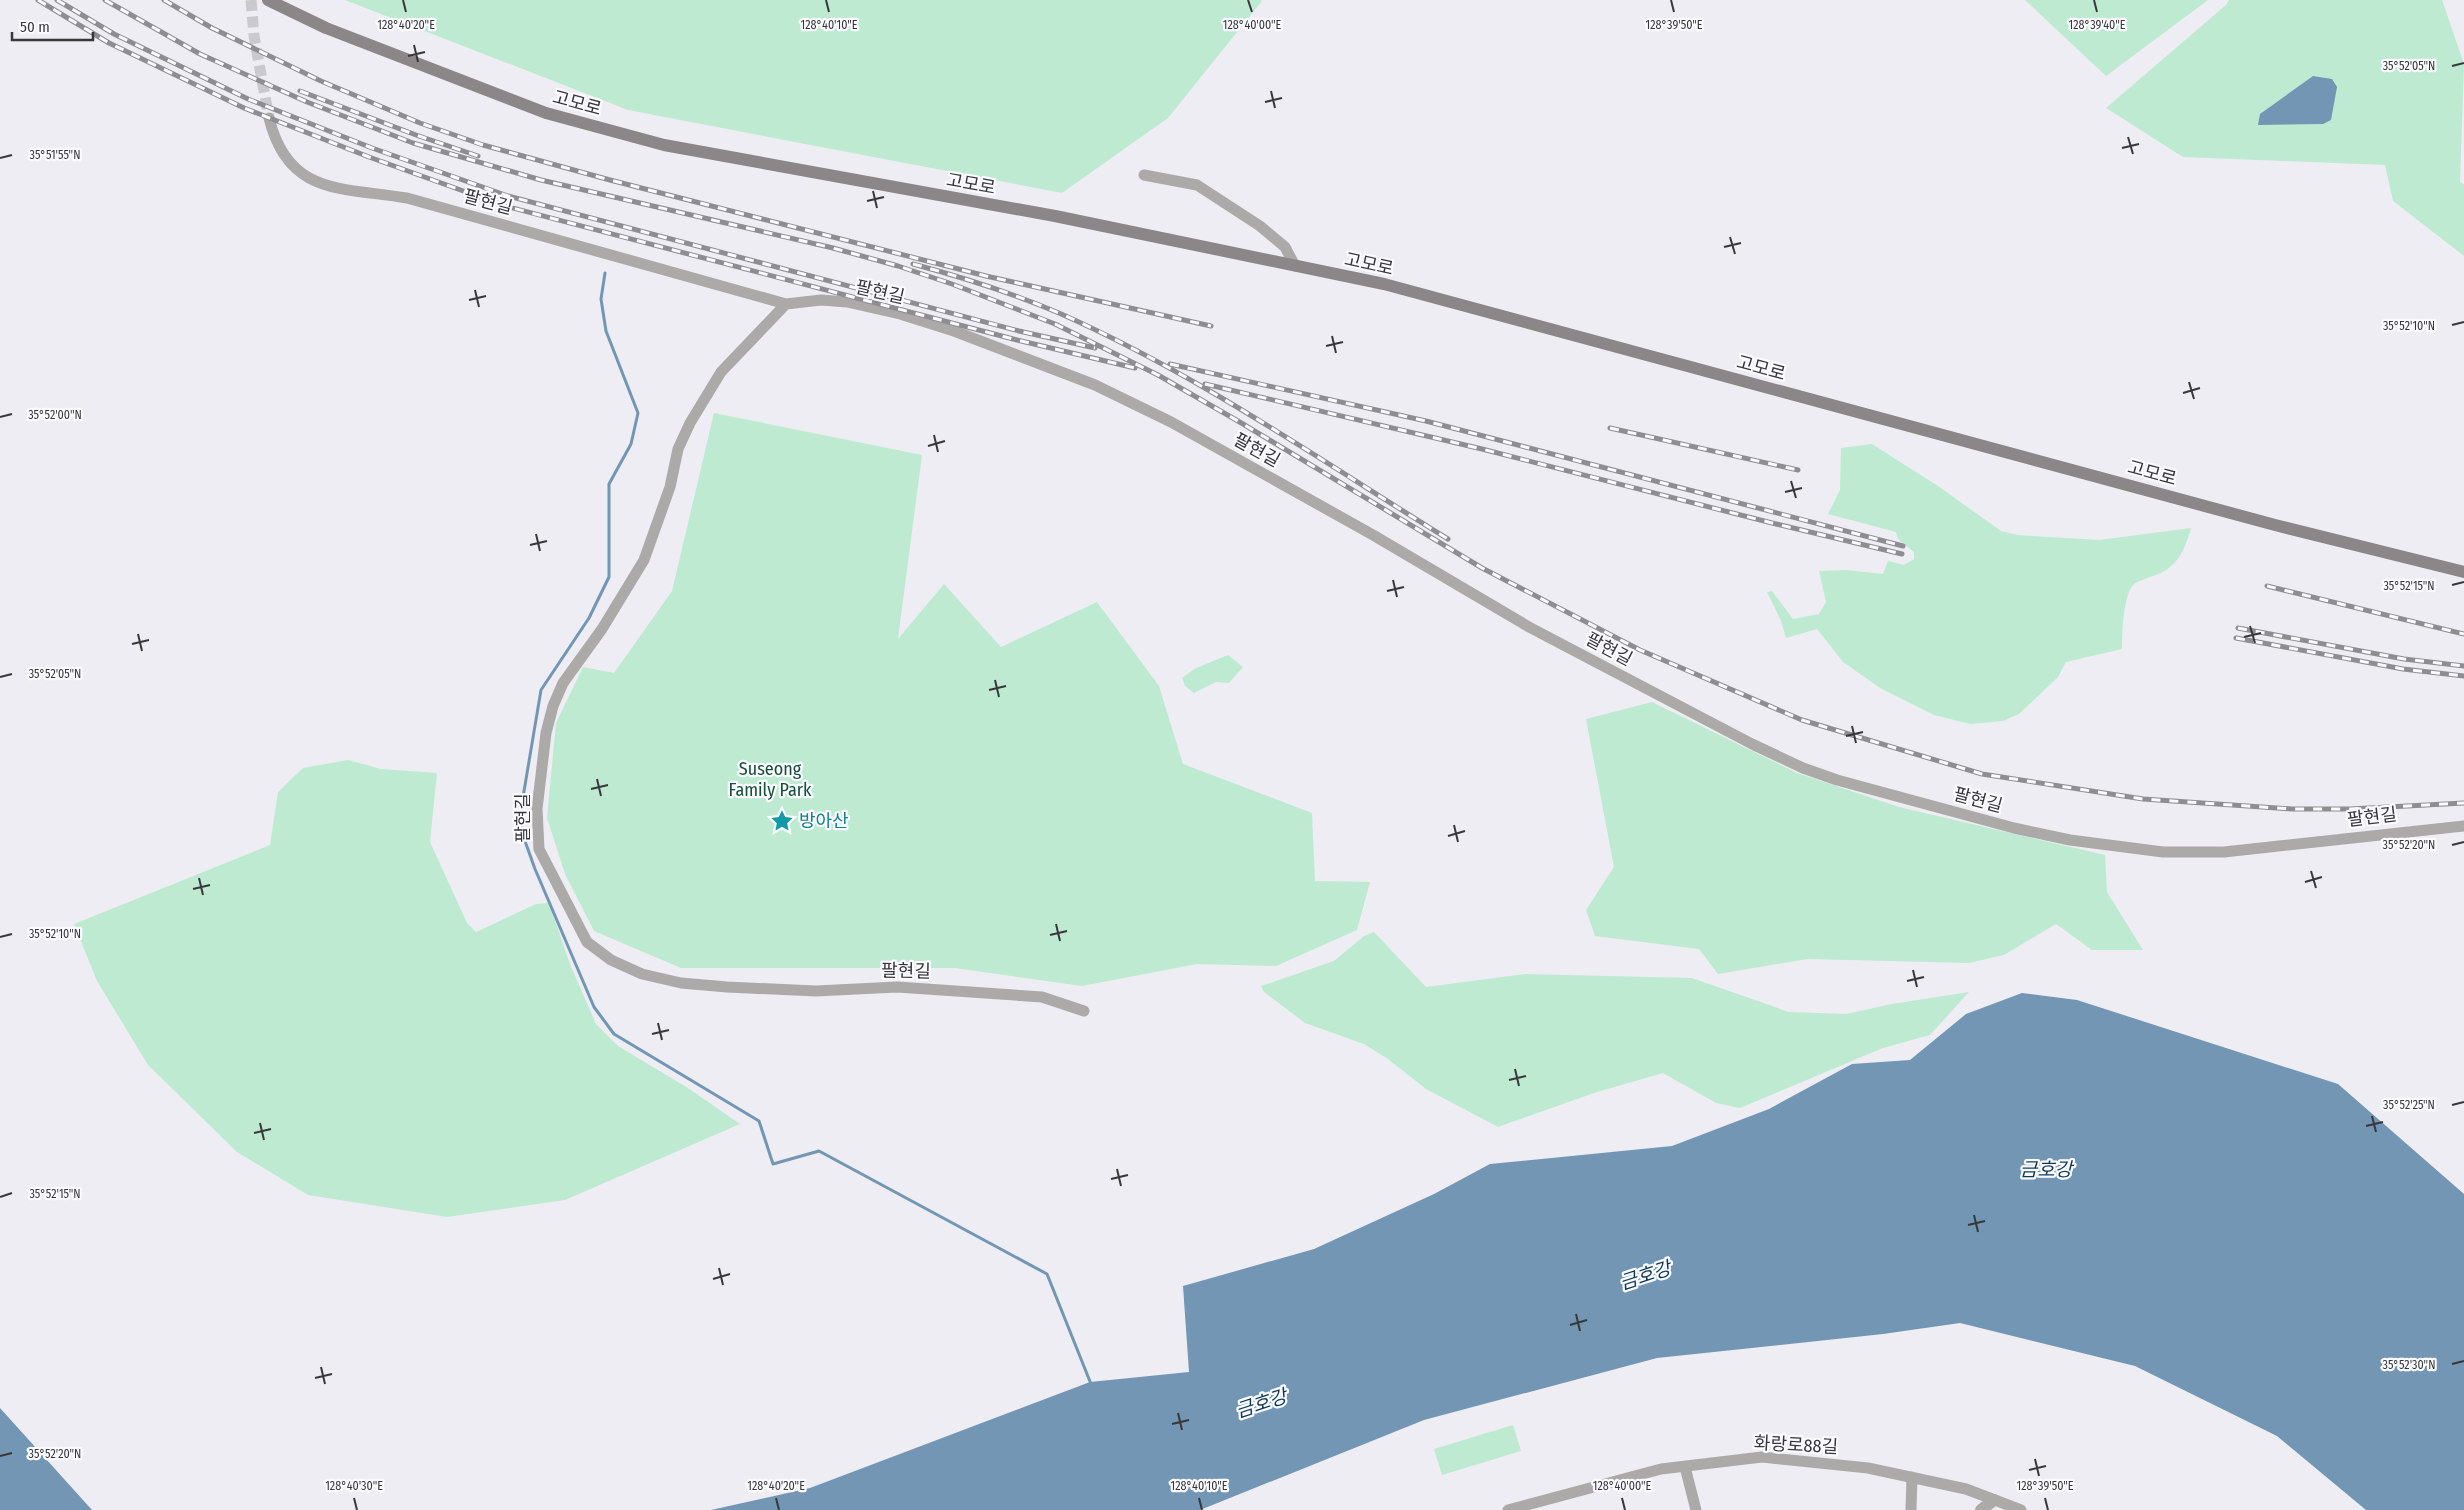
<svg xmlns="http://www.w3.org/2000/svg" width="2464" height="1510" font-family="'Fira Sans Condensed','Noto Sans KR',sans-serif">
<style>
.green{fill:#beead2}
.water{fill:#7296b3}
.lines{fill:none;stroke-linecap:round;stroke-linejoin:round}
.stream{stroke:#7296b3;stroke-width:3}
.minor-tunnel{stroke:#cac9ce;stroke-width:11;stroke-dasharray:11 5.5;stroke-linecap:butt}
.minor{stroke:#aca9a9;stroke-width:11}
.tertiary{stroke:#aca9a9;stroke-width:12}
.secondary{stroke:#8b8788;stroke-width:12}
.rail-casing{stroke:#8e8d91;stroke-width:5}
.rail{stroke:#fbfbff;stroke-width:3;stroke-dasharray:9;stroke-linecap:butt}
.ticks{fill:none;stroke:#38383a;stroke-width:2}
.labels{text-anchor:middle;stroke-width:4.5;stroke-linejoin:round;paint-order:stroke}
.street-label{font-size:18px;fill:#38383a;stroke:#fbfbff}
.park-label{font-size:18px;fill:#174f37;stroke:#fbfbff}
.culture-label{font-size:18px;fill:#0d838f;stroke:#fbfbff;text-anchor:start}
.water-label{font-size:19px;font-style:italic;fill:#0d3a58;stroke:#fbfbff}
.ticks-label{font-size:12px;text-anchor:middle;fill:#38383a;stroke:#fbfbff;stroke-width:4.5;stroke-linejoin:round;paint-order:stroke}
</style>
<rect width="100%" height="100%" fill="#eeedf3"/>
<path class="green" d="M 345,0 L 1261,0 L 1262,1 L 1168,118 L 1062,193 L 628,110 Z
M 2025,0 L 2208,0 L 2106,76 Z
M 2229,0 L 2442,0 L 2464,64 L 2460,182 L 2464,184 L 2464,256 L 2393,201 L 2385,165 L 2183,157 L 2106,108 L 2226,5 Z
M 714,413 L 922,455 L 898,639 L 944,584 L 1001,647 L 1097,602 L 1159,686 L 1183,764 L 1312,813 L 1315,881 L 1370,882 L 1357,930 L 1276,966 L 1197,964 L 1082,986 L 955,968 L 681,968 L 594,931 L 565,874 L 547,818 L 556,723 L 583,667 L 614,673 L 672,591 Z
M 1872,444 L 1938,486 L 2001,531 L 2017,535 L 2099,540 L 2191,528 C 2185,549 2178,567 2156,575 C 2149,578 2139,580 2134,584 C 2123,595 2122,634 2122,649 L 2066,662 L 2058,677 L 2019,714 L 2003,721 L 1970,724 L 1934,715 L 1880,688 L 1843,662 L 1817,629 L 1786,638 L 1781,621 L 1767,592 L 1772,591 L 1793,619 L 1819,614 L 1826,602 L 1819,571 L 1846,570 L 1883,574 L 1888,561 L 1904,565 L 1914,559 L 1914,552 L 1898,539 L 1896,532 L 1828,514 L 1840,490 L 1841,448 Z
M 1228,655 L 1243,667 L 1229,683 L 1216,682 L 1194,693 L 1185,686 L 1182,678 L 1196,668 Z
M 1652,702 L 1797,773 L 1899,807 L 2105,855 L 2107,892 L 2143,950 L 2092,950 L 2056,924 L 2004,955 L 1969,963 L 1807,959 L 1718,974 L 1699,949 L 1595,936 L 1586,910 L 1614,867 L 1586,719 Z
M 348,760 L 381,769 L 437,773 L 430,842 L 467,923 L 476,932 L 536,904 L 549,903 L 570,964 L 596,1024 L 618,1046 L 688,1088 L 740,1124 L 565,1200 L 447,1217 L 308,1195 L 237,1152 L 148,1065 L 97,981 L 74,924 L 270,845 L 278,792 L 303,768 Z
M 1374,932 L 1426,987 L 1525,974 L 1692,978 L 1789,1012 L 1846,1014 L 1892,1004 L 1969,992 L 1930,1035 L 1883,1048 L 1740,1108 L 1716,1103 L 1663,1073 L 1597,1092 L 1498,1127 L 1426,1089 L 1388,1059 L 1364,1044 L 1305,1023 L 1264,992 L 1261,986 L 1334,961 L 1364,936 Z
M 1513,1425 L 1521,1451 L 1442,1475 L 1434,1449 Z"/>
<path class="water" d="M 2313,76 L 2332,79 L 2337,87 L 2331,120 L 2323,124 L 2258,125 L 2260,114 Z
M 2022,993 L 2077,1000 L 2338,1084 L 2464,1194 L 2464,1510 L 2366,1510 L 2277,1436 L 2135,1366 L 1960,1323 L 1883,1334 L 1657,1358 L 1424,1420 L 1200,1510 L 711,1510 L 810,1488 L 1090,1382 L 1189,1372 L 1183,1286 L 1314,1249 L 1434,1194 L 1490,1164 L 1672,1146 L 1769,1109 L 1852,1064 L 1910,1060 L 1966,1014 Z
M 0,1408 L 92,1510 L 0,1510 Z"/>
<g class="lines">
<path class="stream" d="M 605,273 L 601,299 L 606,331 L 638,413 L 631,444 L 609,484 L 609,577 L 589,618 L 541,690 L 522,803 L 521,830 L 535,869 L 594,1007 L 614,1034 L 759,1121 L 773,1164 L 819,1151 L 1047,1274 L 1091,1384"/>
<path class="minor-tunnel" d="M 251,0 L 254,36 L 269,118"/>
<path class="minor" d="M 269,118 C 288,196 342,187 407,198 L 786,304 L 821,300 L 847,302 L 900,314 L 954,331 L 1095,385 L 1171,422 L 1373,535 L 1529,627 L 1752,744 L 1803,768 L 1837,780 L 2014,828 L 2070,840 L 2163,852 L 2224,852 L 2464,826
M 1144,175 L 1197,185 L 1260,226 L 1285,247 L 1295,266
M 786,304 L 721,372 L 690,423 L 678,449 L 670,487 L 644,560 L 602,629 L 563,683 L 553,706 L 546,733 L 537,809 L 539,849 L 587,942 L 611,960 L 642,974 L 681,983 L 727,987 L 816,991 L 897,987 L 1042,997 L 1084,1011
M 1685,1467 L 1696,1510
M 1508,1510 L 1661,1469 L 1762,1457 L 1868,1468 L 1966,1489 L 2021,1510
M 1911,1510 L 1912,1477"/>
<path class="tertiary" d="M 1981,1510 L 1994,1500"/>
<path class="secondary" d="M 268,0 L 326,28 L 546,113 L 664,145 L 1055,216 L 1384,284 L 2275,525 L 2464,572"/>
<defs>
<path id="rail" d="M 38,0 L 109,43 L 244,108 L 369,157 L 505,206 L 1017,340 L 1135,368
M 57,0 L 114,34 L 248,99 L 372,148 L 508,196 L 1019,331 L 1095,348
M 105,0 L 200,54 L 307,102 L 413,143 L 541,180 L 833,248 L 898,266 L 952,284 L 1055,324 L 1158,375 L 1238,421 L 1482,568 L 1640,650 L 1802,720 L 1982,774 L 2143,799 L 2292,809 L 2350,809 L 2464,803
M 164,0 L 212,28 L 321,81 L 420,123 L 483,145 L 610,180 L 986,276 L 1211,326
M 300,91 L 416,135 L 478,156
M 913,264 C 962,277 1012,293 1059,313 C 1197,374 1320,460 1448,539
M 1170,364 L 1426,421 L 1903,546
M 1205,384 L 1482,449 L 1772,523 L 1902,554
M 1610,428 L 1798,470
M 2267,586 L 2464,634
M 2238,628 L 2404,659 L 2464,666
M 2236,638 L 2403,669 L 2464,676"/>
</defs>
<use href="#rail" class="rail-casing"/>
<use href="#rail" class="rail"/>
</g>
<path class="ticks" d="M 403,0 L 406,12M 826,0 L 829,12M 1248,0 L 1252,12M 1671,0 L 1674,12M 2094,0 L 2097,12M 414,45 L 418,62M 408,56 L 425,52M 2452,66 L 2464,63M 1271,91 L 1275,108M 1265,102 L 1282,98M 2128,137 L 2133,154M 2122,148 L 2139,144M 0,158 L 12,155M 873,191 L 877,208M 867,201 L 884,197M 1730,237 L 1735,254M 1724,247 L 1741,243M 475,290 L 479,307M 469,300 L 486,296M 2452,325 L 2464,322M 1332,336 L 1336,353M 1326,346 L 1343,342M 2189,382 L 2194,399M 2183,393 L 2200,388M 0,417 L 12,414M 934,435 L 938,452M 928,446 L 945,441M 1791,481 L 1796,498M 1785,492 L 1802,488M 536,534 L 540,551M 530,545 L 547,541M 1393,580 L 1397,597M 2452,585 L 2464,582M 1387,591 L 1404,587M 2250,626 L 2255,643M 138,634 L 142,651M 2244,637 L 2261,633M 132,644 L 149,640M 0,677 L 12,674M 995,680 L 999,697M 989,690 L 1006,686M 1852,726 L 1856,743M 1846,736 L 1863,732M 597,779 L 601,796M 591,789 L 608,785M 1454,825 L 1458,842M 1448,836 L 1465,831M 2452,845 L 2464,842M 2311,871 L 2316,888M 199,878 L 203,895M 2305,882 L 2322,877M 193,889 L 210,885M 1056,924 L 1060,941M 1050,935 L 1067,931M 0,937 L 12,934M 1913,970 L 1917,987M 1907,981 L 1924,977M 658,1023 L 662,1040M 652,1034 L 669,1030M 1515,1069 L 1519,1086M 1509,1080 L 1526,1076M 2452,1105 L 2464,1102M 2372,1116 L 2376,1132M 260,1123 L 264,1140M 2366,1126 L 2383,1122M 254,1133 L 271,1129M 1117,1169 L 1121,1186M 1111,1179 L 1128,1175M 0,1197 L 12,1193M 1974,1215 L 1978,1232M 1968,1225 L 1985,1221M 719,1268 L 723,1285M 713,1279 L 730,1274M 1576,1314 L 1580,1331M 1570,1325 L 1587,1320M 2452,1364 L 2464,1361M 321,1367 L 325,1384M 315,1378 L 332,1374M 1178,1413 L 1182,1430M 1172,1424 L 1189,1420M 0,1456 L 12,1453M 2035,1459 L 2039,1476M 2029,1470 L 2046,1466M 354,1498 L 357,1510M 776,1498 L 779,1510M 1199,1498 L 1202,1510M 1622,1498 L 1625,1510M 2045,1498 L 2048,1510"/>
<defs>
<symbol id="sight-bare" viewBox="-9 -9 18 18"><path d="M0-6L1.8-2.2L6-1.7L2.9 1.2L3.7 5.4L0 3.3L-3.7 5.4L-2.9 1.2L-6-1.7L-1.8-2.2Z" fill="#0f9aa8" stroke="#fbfbff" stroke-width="2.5" paint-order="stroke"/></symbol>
</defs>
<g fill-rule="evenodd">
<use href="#sight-bare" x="766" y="805" width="32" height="32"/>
</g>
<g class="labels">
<g class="street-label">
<text transform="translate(577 103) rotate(15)" y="6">고모로</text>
<text transform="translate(971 184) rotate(10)" y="6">고모로</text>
<text transform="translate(488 202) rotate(15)" y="6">팔현길</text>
<text transform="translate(1369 264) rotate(12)" y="6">고모로</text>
<text transform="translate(880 292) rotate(13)" y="6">팔현길</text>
<text transform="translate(1761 368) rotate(15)" y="6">고모로</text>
<text transform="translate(1257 450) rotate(29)" y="6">팔현길</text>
<text transform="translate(2152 473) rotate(15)" y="6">고모로</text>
<text transform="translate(1609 649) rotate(28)" y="6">팔현길</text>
<text transform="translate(1978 800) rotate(15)" y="6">팔현길</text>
<text transform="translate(2372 817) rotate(-7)" y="6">팔현길</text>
<text transform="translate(523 818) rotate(-90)" y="6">팔현길</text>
<text transform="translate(906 971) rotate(1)" y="6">팔현길</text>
<text transform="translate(1796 1445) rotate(3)" y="6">화랑로88길</text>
</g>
<g class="park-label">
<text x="770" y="775">Suseong<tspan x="770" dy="21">Family Park</tspan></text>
</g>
<g class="culture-label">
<text x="799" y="827">방아산</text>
</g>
<g class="water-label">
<text x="2046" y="1176">금호강</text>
<text transform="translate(1645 1275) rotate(-18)" y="7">금호강</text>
<text transform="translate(1261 1403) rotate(-18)" y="7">금호강</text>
</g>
</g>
<g class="ticks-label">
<text x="406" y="29">128°40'20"E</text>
<text x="829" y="29">128°40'10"E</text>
<text x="1252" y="29">128°40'00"E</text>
<text x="1674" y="29">128°39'50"E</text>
<text x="2097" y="29">128°39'40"E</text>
<text x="2409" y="70">35°52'05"N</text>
<text x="55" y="159">35°51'55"N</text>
<text x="2409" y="330">35°52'10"N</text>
<text x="55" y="419">35°52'00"N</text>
<text x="2409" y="590">35°52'15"N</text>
<text x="55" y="678">35°52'05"N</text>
<text x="2409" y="849">35°52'20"N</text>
<text x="55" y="938">35°52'10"N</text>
<text x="2409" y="1109">35°52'25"N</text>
<text x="55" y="1198">35°52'15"N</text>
<text x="2409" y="1369">35°52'30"N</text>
<text x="55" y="1458">35°52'20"N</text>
<text x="354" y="1490">128°40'30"E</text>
<text x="776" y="1490">128°40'20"E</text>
<text x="1199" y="1490">128°40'10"E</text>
<text x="1622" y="1490">128°40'00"E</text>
<text x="2045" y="1490">128°39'50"E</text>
</g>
<path d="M12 32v8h81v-8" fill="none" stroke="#38383a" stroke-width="2.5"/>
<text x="20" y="32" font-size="15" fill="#38383a" stroke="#fbfbff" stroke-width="4" paint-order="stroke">50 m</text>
</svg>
